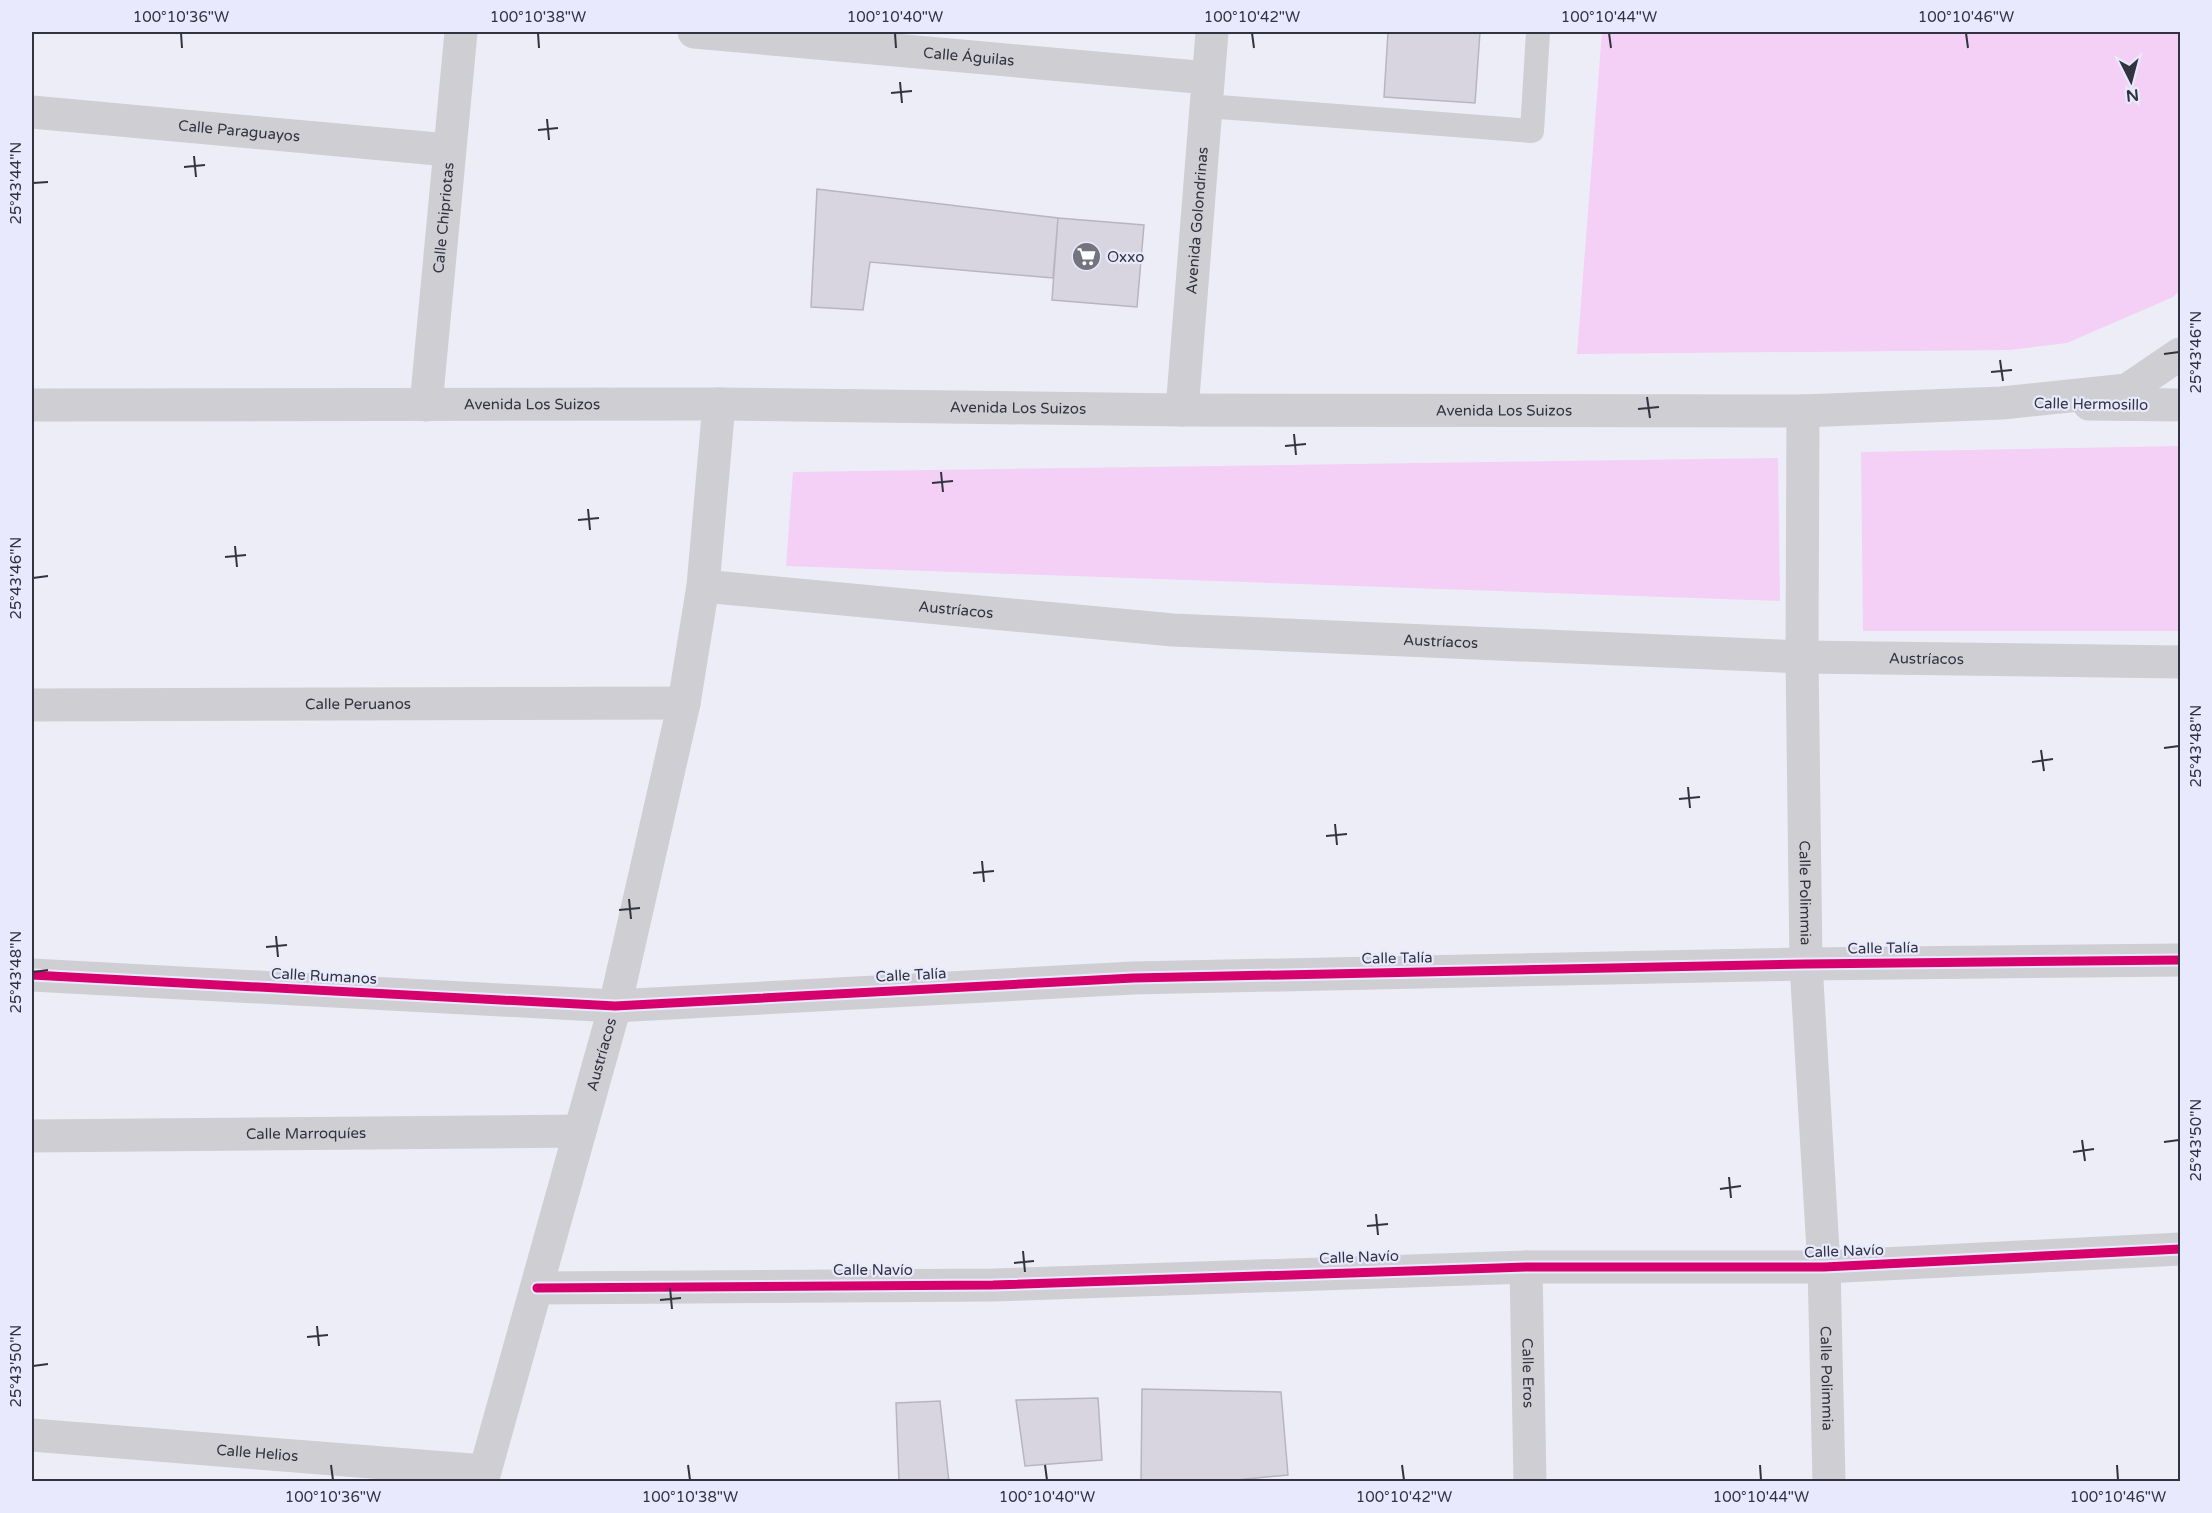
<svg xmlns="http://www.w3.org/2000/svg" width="2212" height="1513" font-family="'Varela Round',sans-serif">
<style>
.green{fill:#f4cff6}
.building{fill:#d8d5e0;stroke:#b8b5c0;stroke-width:1.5}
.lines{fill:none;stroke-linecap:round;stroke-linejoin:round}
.service{stroke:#ceced3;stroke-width:24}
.minor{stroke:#ceced3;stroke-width:33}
.tertiary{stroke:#ceced3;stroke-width:33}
.secondary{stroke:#ceced3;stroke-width:33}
.cycleway-casing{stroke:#e8e9fd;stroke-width:13}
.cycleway{stroke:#d6006c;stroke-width:9}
.ticks{fill:none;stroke:#323340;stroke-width:2}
.labels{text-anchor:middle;stroke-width:4.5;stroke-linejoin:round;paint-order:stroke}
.street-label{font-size:15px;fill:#323340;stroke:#e8e9fd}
.poi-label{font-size:15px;fill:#323340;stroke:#e8e9fd;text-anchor:start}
.neatline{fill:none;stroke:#323340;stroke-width:2}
.ticks-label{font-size:15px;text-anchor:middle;fill:#323340}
</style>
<rect width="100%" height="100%" fill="#ededf8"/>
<path class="green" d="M 1602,32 L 2180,32 L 2180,290 L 2173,297 L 2067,343 L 2010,350 L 1577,354 Z
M 2180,446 L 2180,631 L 1863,631 L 1861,452 Z
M 1778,458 L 1780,601 L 786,566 L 793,472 Z"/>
<path class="building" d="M 1388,32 L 1480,32 L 1475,103 L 1384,97 Z
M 817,189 L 1058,218 L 1053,278 L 870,262 L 863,310 L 811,307 Z
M 1058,218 L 1144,225 L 1137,307 L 1052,300 Z
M 1142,1389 L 1281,1392 L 1288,1475 L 1215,1482 L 1141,1482 Z
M 1098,1398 L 1102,1460 L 1025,1466 L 1016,1400 Z
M 940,1401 L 949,1482 L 899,1482 L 896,1403 Z"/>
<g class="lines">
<path class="service" d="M 1206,106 L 1532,131 L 1538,32"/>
<g class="minor">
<path id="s1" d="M 694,32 L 1208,78"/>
<path id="s2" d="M 32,112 L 448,150"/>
<path id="s3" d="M 426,405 L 461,32"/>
<path id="s4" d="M 1182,410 L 1212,32"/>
<path id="s5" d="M 1803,411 L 1802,657 L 1806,964 L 1824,1267 L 1829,1482"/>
<path id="s6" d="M 32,705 L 684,703"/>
<path d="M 32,975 L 615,1006 L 1133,978 L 1806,964 L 2180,960"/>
<path id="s7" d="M 32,1136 L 580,1131"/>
<path id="s8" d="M 1526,1267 L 1530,1482"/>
<path d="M 537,1288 L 993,1285 L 1526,1267 L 1824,1267 L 2180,1249"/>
<path id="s9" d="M 32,1435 L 484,1471"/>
</g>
<g class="tertiary">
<path d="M 2089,404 L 2180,405"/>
<path id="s10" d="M 703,586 L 1173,630 L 1802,657 L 2180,662"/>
<path id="s11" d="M 482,1482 L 615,1006 L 684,703 L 703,586 L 719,404"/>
</g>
<path class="secondary" id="s12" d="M 32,405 L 719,404 L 1182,410 L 1803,411 L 2002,403 L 2127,390 L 2180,354"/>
<defs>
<path id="cycleway" d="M 32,975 L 615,1006 L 1133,978 L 1806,964 L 2180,960
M 537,1288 L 993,1285 L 1526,1267 L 1824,1267 L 2180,1249"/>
</defs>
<use href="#cycleway" class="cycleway-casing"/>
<use href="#cycleway" class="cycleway"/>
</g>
<path class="ticks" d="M 181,33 L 182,48M 538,33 L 539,48M 895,33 L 896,48M 1252,33 L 1254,48M 1609,33 L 1611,48M 1966,33 L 1968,48M 900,82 L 902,103M 891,93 L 912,91M 547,119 L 549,140M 538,130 L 558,128M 194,156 L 196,177M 184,167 L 205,165M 33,183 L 48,182M 2164,354 L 2179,352M 2000,360 L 2003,381M 1991,372 L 2012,370M 1647,397 L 1650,418M 1638,409 L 1659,407M 1294,434 L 1296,455M 1285,446 L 1306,444M 941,472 L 943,492M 932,483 L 953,481M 588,509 L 590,530M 578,520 L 599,518M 235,546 L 237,567M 225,557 L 246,555M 33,578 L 48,576M 2164,748 L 2179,746M 2041,750 L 2044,771M 2032,762 L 2053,759M 1688,787 L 1690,808M 1679,799 L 1700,797M 1335,824 L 1337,845M 1326,836 L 1347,834M 982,861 L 984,882M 973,873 L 994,871M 629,899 L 631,919M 619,910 L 640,908M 276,936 L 278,957M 266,947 L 287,945M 33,972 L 48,970M 2082,1140 L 2085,1161M 2164,1142 L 2179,1140M 2073,1152 L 2094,1149M 1729,1177 L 1731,1198M 1720,1189 L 1741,1186M 1376,1214 L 1378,1235M 1367,1226 L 1388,1224M 1023,1251 L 1025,1272M 1014,1263 L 1034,1261M 670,1288 L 672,1309M 660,1300 L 681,1298M 317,1326 L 319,1346M 307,1337 L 328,1335M 33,1366 L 48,1364M 331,1465 L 333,1480M 688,1465 L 690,1480M 1045,1465 L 1047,1480M 1402,1465 L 1404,1480M 1760,1465 L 1761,1480M 2117,1465 L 2118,1480"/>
<defs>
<symbol id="supermarket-disc" viewBox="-11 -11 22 22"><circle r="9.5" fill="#737480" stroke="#e8e9fd"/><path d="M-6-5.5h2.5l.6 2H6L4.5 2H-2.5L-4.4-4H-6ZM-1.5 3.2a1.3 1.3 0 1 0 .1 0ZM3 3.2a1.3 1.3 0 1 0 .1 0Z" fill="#fff"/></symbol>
</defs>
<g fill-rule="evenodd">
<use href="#supermarket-disc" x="1070" y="240" width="33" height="33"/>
</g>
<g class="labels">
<g class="street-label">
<text dy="5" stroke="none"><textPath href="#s1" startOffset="276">Calle Águilas</textPath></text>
<text dy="5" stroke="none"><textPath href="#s2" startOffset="208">Calle Paraguayos</textPath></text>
<text dy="5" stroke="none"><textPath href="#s3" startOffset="188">Calle Chipriotas</textPath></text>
<text dy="5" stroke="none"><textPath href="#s4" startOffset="190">Avenida Golondrinas</textPath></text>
<text dy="5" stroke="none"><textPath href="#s12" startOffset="500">Avenida Los Suizos</textPath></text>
<text transform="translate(2091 404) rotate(1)" y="5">Calle Hermosillo</text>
<text dy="5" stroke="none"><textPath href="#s12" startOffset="986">Avenida Los Suizos</textPath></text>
<text dy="5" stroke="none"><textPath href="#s12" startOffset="1472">Avenida Los Suizos</textPath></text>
<text dy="5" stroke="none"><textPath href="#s10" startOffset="254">Austríacos</textPath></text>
<text dy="5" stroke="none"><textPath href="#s10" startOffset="740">Austríacos</textPath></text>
<text dy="5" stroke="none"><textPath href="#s10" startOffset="1226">Austríacos</textPath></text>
<text dy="5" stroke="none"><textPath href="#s6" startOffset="326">Calle Peruanos</textPath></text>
<text dy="5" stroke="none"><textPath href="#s5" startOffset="482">Calle Polimmia</textPath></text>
<text transform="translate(1883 948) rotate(-1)" y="5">Calle Talía</text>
<text transform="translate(1397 958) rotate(-1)" y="5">Calle Talía</text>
<text transform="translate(911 975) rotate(-3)" y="5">Calle Talía</text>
<text transform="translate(324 976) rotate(3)" y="5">Calle Rumanos</text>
<text dy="5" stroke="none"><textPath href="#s11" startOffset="444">Austríacos</textPath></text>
<text dy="5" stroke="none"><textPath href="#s7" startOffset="274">Calle Marroquíes</textPath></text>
<text transform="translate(1844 1251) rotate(-2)" y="5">Calle Navío</text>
<text transform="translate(1359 1257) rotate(-2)" y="5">Calle Navío</text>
<text x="873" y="1275">Calle Navío</text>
<text dy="5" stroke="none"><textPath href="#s8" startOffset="106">Calle Eros</textPath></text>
<text dy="5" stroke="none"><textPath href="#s5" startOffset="968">Calle Polimmia</textPath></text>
<text dy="5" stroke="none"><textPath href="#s9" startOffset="226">Calle Helios</textPath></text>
</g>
<g class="poi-label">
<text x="1107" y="262">Oxxo</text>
</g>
</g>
<rect width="2212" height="1513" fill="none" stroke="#e8e9fd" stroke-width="66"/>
<g transform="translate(2131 81) rotate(174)" stroke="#e8e9fd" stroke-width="4.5" paint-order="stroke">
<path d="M0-4.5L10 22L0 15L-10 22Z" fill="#323340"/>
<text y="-9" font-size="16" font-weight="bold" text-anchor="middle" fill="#323340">N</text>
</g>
<rect x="33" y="33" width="2146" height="1447" class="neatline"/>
<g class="ticks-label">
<text x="181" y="22">100°10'36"W</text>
<text x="538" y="22">100°10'38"W</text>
<text x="895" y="22">100°10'40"W</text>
<text x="1252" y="22">100°10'42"W</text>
<text x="1609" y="22">100°10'44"W</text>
<text x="1966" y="22">100°10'46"W</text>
<text transform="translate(16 183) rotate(-90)" y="5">25°43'44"N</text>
<text transform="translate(2196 352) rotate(-90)" y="5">25°43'46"N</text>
<text transform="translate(16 578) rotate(-90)" y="5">25°43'46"N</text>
<text transform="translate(2196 746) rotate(-90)" y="5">25°43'48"N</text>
<text transform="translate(16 972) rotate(-90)" y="5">25°43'48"N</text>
<text transform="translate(2196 1140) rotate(-90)" y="5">25°43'50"N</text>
<text transform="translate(16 1366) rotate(-90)" y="5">25°43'50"N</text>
<text x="333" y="1502">100°10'36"W</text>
<text x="690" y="1502">100°10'38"W</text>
<text x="1047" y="1502">100°10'40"W</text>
<text x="1404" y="1502">100°10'42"W</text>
<text x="1761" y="1502">100°10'44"W</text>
<text x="2118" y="1502">100°10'46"W</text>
</g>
</svg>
